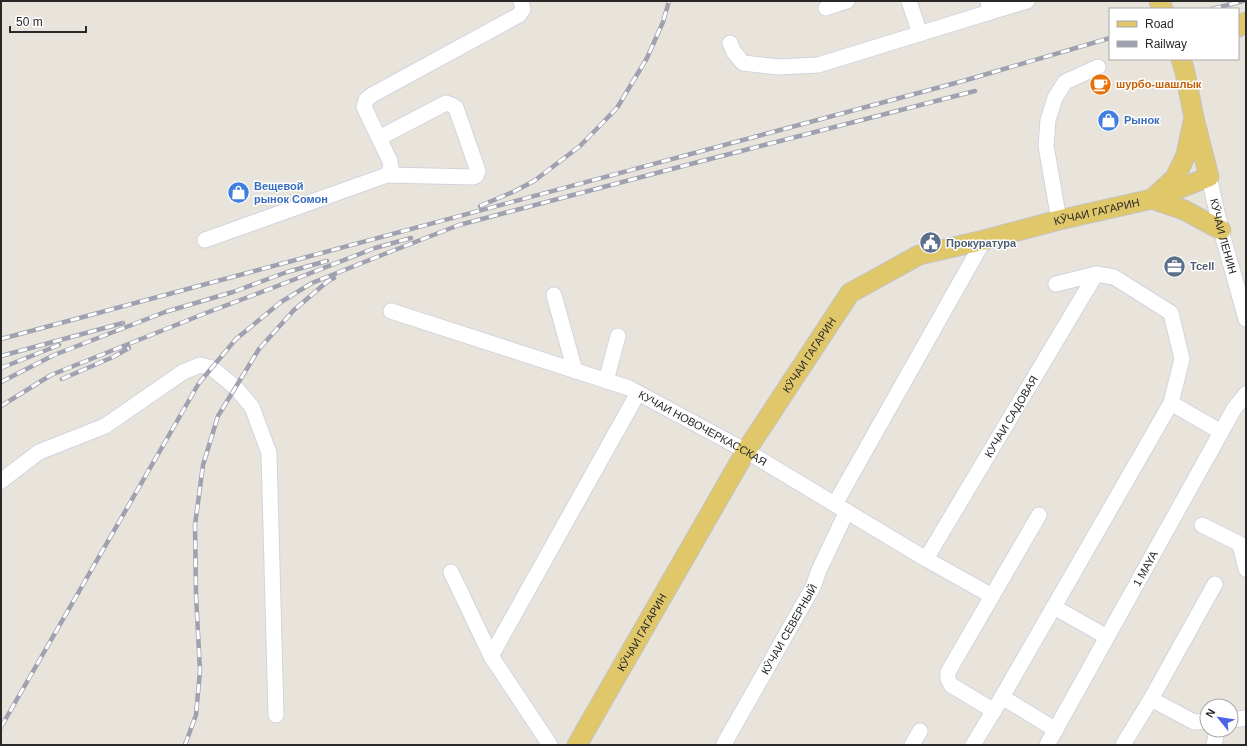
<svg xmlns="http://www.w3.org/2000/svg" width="1247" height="746" font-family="Arial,sans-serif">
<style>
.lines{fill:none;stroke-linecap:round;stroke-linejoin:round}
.minor-casing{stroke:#d1d3df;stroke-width:17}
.major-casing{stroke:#c3c3c3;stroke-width:21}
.minor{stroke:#fff;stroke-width:15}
.major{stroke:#e0c76a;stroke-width:19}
.rail-casing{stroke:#9fa1b0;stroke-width:4.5}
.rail{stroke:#fff;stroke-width:3;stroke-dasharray:9;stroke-linecap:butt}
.labels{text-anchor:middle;stroke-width:3;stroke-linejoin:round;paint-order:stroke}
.food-label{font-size:11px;font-weight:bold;fill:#c56008;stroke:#fff;text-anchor:start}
.shop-label{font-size:11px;font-weight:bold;fill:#366cbe;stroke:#fff;text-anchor:start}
.street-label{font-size:11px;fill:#282828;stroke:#fff}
.service-label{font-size:11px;font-weight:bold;fill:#4e5e75;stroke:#fff;text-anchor:start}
</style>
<rect width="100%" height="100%" fill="#e9e4db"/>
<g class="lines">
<defs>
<g id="minor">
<path d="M 909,1 L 920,34"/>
<path d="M 988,1 L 990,12 L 1027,1"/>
<path d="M 826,8 L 847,1"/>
<path d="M 730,43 L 734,52 L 743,63 L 779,67 L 818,65 L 990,12"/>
<path d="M 379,138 L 446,103 L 452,105 L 456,108 L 478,171 L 476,176 L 473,177 L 387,175"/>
<path id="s1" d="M 1209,177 L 1221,230 L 1246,319"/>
<path d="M 1059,220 L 1046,146 L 1048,120 L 1055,98 L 1065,82 L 1098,67"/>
<path d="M 205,240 L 387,175 L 391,168 L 390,161 L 364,107 L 366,100 L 372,95 L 519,15 L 523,9 L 521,1"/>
<path d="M 554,295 L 575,371"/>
<path id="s2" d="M 391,311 L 629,388 L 746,451 L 926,559 L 992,596"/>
<path d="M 606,381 L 618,336"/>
<path d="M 1171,403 L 1221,432"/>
<path d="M 1,481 L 39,452 L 105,426 L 183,372 L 200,365 L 212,368 L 236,388 L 252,407 L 269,453 L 276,715"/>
<path d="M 835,504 L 984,240"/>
<path d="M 1202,525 L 1240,544 L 1246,569"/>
<path id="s3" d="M 926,559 L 1096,274"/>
<path d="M 451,572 L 491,656 L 550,745"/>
<path d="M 1054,607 L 1107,637"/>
<path d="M 491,656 L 638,393"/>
<path d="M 1002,697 L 1056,730"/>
<path d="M 1151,699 L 1194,722 L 1207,721"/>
<path d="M 994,711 L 951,685 L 948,679 L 948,672 L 1039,515"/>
<path d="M 1231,720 L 1246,718"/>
<path id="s4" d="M 724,744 L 813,587 L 819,570 L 847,511"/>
<path d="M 912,745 L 920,731"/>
<path d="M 973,745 L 1002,697 L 1171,403 L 1182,359 L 1171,313 L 1114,277 L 1096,274 L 1056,284"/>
<path id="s5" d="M 1047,745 L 1234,409 L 1246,394"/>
<path d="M 1123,745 L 1151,699 L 1215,584"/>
<path d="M 1214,745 L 1217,730"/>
</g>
<g id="major">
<path d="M 1159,1 L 1163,9"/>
<path d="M 1238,27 L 1246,22"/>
<path d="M 1193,122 L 1186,155 L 1175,178 L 1152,199 L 1184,210 L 1221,230"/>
<path id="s6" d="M 577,745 L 746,451 L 850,293 L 919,255 L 984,240 L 1059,220 L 1152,199 L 1209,177 L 1194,118 L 1185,72 L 1181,59"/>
</g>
</defs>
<use href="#minor" class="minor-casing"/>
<use href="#major" class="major-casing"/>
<use href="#minor" class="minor"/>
<use href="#major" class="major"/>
<defs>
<path id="rail" d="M 1212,9 L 1243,1
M 480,206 L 515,191 L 534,181 L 580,146 L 617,108 L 647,58 L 663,22 L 669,1
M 1,339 L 963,81 L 1110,38
M 1,356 L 123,323
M 1,368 L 59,345
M 62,379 L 113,357 L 129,348
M 1,382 L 54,355 L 165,312 L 233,292 L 287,272 L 327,261
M 1,406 L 51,375 L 206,313 L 280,285 L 375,248 L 411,238
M 1,727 L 199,383 L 236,339 L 281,302 L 312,283 L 387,253 L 459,225 L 706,160 L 975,91
M 185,745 L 196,715 L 200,671 L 196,595 L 195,525 L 203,465 L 218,416 L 259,349 L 294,310 L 328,281 L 334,278"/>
</defs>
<use href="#rail" class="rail-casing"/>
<use href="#rail" class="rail"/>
</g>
<defs>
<symbol id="cafe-disc" viewBox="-11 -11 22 22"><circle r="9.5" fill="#e8710a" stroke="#fff"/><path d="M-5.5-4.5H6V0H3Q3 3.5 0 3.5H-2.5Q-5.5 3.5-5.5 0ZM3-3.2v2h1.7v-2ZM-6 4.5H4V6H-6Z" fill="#fff"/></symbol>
<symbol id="shop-disc" viewBox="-11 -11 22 22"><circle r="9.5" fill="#3f7fe0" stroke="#fff"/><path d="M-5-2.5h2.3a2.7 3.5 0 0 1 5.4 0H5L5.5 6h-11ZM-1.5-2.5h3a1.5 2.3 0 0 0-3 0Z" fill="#fff"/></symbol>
<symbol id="civic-disc" viewBox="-11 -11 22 22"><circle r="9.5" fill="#5c6f8a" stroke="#fff"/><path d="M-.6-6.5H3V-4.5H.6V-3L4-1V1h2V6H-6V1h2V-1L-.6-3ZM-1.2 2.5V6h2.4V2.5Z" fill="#fff"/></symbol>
<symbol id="office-disc" viewBox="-11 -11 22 22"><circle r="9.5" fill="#5c6f8a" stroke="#fff"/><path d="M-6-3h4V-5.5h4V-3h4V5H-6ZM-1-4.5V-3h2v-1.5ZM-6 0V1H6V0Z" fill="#fff"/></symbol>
</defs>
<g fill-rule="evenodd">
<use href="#cafe-disc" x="1088" y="72" width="25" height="25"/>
<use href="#shop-disc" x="1096" y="108" width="25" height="25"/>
<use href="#shop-disc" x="226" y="180" width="25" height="25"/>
<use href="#civic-disc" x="918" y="230" width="25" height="25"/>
<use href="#office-disc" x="1162" y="254" width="25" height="25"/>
</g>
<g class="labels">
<g class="food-label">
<text x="1116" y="88">шурбо-шашлык</text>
</g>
<g class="shop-label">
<text x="1124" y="124">Рынок</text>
<text x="254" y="190">Вещевой<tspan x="254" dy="13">рынок Сомон</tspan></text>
</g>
<g class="street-label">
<text dy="4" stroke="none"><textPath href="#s6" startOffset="790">КӮЧАИ ГАГАРИН</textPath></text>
<text dy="4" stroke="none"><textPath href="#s1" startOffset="61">КӮЧАИ ЛЕНИН</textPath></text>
<text dy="4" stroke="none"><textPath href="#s6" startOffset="454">КӮЧАИ ГАГАРИН</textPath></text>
<text dy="4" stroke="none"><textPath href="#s3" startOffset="166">КУЧАИ САДОВАЯ</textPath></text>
<text dy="4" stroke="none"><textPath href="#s2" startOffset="334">КУЧАИ НОВОЧЕРКАССКАЯ</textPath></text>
<text dy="4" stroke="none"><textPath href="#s5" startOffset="202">1 MAYA</textPath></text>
<text dy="4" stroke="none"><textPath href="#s4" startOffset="132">КӮЧАИ СЕВЕРНЫЙ</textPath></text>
<text dy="4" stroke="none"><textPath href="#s6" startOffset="130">КӮЧАИ ГАГАРИН</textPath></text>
</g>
<g class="service-label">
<text x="946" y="247">Прокуратура</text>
<text x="1190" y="270">Tcell</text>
</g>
</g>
<rect width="1247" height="746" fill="none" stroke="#282828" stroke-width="4"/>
<rect x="1109" y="8" width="130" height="52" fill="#ffffff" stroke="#a9a9a9"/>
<rect x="1117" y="21" width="20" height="6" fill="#e0c76a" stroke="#a9a9a9"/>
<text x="1145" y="28" font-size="12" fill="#282828">Road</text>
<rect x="1117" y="41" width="20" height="6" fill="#9fa1b0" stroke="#a9a9a9"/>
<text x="1145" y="48" font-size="12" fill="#282828">Railway</text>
<g transform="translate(1219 718) rotate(300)"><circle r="19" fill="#ffffff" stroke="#a9a9a9"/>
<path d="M0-3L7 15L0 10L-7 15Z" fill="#4d65e4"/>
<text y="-6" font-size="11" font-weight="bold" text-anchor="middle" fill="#282828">N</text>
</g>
<path d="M10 26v6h76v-6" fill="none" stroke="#282828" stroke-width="2"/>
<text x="16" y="26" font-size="12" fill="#282828" stroke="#ffffff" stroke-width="3" paint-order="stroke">50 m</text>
</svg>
